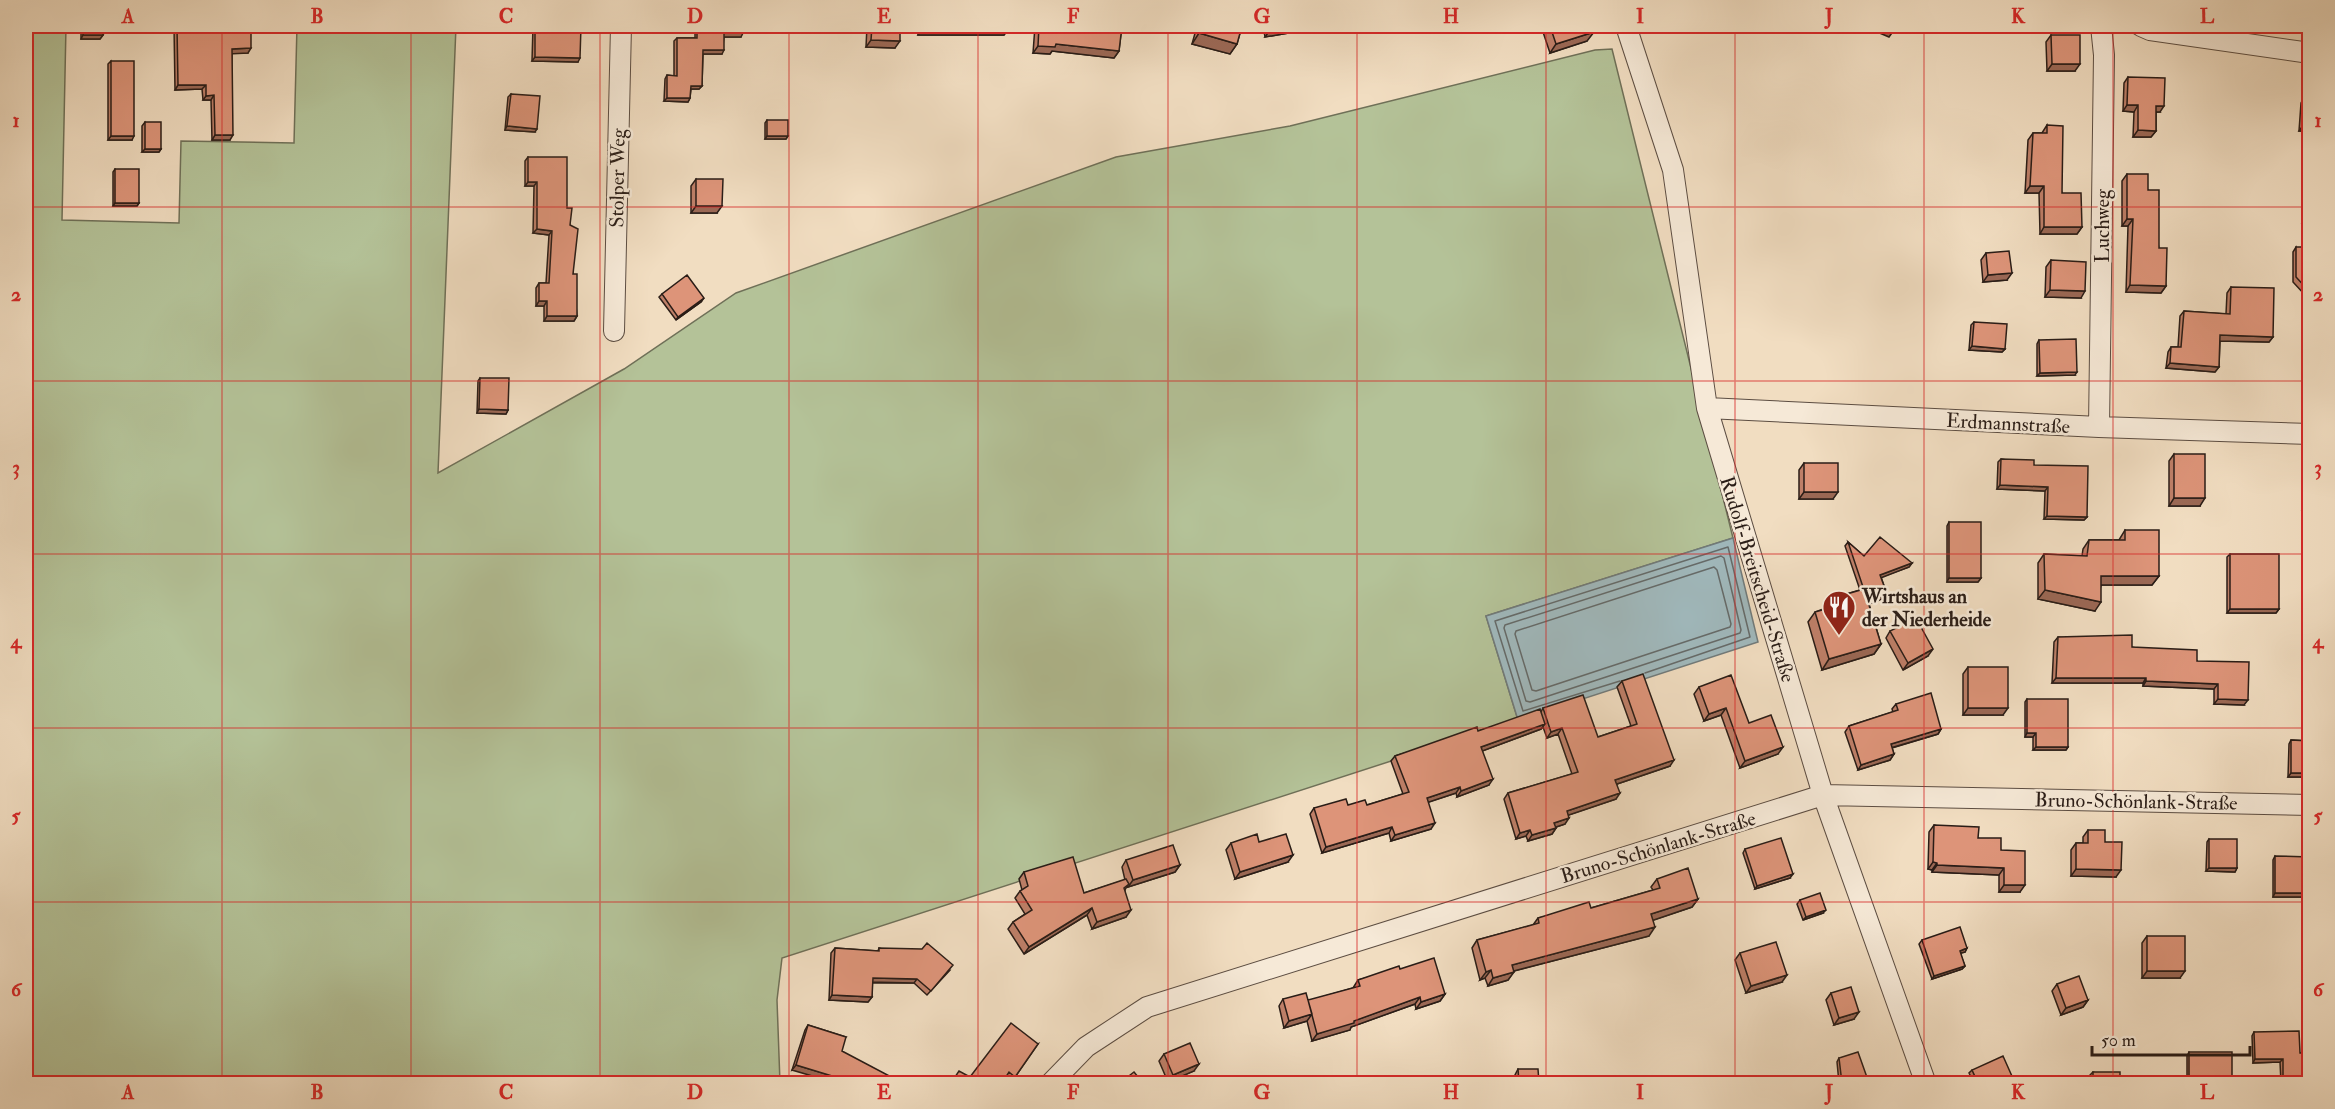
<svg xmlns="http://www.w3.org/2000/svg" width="2335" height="1109" font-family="'IM FELL Double Pica',serif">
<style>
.green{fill:#b4c298;stroke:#6f7058;stroke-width:1.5}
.water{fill:#a0b9bd;stroke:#717b7b;stroke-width:1.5}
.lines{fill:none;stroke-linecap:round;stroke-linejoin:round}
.shore{stroke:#656b6a;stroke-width:1.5}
.minor-casing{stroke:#5c4d42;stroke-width:22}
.minor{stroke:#f6e9d7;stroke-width:20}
.wall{fill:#be7f68;stroke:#2a1d17;stroke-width:1.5}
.shaded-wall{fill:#9b6855;stroke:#2a1d17;stroke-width:1.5}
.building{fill:#dd9479;stroke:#2a1d17;stroke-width:1.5}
.grid{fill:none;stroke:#d62828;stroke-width:1.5;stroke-opacity:0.55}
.labels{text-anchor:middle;stroke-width:5;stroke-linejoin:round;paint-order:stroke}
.street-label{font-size:20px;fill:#2a1d17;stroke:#f6e9d7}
.poi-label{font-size:20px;font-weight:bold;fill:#2a1d17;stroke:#f6e9d7;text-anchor:start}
.neatline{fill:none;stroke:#d62828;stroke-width:2}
.grid-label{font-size:20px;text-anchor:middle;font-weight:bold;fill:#d62828}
</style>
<rect width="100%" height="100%" fill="#f1ddc1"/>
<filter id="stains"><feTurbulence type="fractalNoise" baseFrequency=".00333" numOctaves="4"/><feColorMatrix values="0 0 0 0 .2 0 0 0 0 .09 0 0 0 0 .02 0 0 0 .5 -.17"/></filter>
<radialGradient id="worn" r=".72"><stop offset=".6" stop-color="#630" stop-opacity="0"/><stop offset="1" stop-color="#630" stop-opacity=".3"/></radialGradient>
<path class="green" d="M 26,26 L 66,26 L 62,220 L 179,223 L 181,141 L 294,143 L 297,26 L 456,26 L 438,473 L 624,369 L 736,293 L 1116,157 L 1290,126 L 1595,50 L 1612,49 L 1733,538 L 1486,616 L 1518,720 L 782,958 L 777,1000 L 780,1083 L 26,1083 Z"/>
<path class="water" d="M 1733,538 L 1758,642 L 1518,720 L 1486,616 Z"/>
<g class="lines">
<path class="shore" d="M 1721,556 L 1724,558 L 1741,630 L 1740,633 L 1530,702 L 1526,701 L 1504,628 L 1505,625 Z
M 1714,567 L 1717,570 L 1731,624 L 1730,627 L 1536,691 L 1532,690 L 1515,634 L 1516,631 Z
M 1620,681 L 1523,711 L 1495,621 L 1728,547 L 1750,637 L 1645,673"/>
<defs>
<path id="minor" d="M 1626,26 L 1673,170 L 1707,408 L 1823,795 L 1926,1084
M 2141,26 L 2150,30 L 2310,53
M 614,331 L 621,26
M 1707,408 L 2099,427 L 2310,434
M 2099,427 L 2104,55 L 2101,26
M 1050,1084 L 1086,1047 L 1147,1007 L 1823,795 L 2310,805"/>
</defs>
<use href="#minor" class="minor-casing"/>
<use href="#minor" class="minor"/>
</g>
<path class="wall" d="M 81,26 L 103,26 L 103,35 L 100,39 L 81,39 Z
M 174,26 L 251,26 L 248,53 L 232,53 L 230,140 L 212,140 L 211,100 L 203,100 L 202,89 L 175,90 Z
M 533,26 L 581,26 L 578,62 L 532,61 Z
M 695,26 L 743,26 L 741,37 L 724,37 L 722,54 L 703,54 L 702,86 L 699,89 L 691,89 L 690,98 L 688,102 L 664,101 L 665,79 L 667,75 L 674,76 L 674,41 L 677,38 L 695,38 Z
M 867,26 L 900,26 L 895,48 L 866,47 Z
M 918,26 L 1009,26 L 1009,28 L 1004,35 L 918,35 Z
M 1035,26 L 1122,26 L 1119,51 L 1114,58 L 1052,51 L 1050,54 L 1033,53 Z
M 1197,26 L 1242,26 L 1237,44 L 1230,54 L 1192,44 Z
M 1263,26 L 1348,26 L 1306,30 L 1265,37 Z
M 1541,26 L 1592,26 L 1587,41 L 1550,53 Z
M 1929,26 L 1951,26 L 1946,33 Z
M 2051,35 L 2075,71 L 2047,71 L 2046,42 Z
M 111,61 L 132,140 L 108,140 L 108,64 Z
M 2128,77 L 2160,112 L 2156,112 L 2156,131 L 2151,137 L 2133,137 L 2134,112 L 2123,111 L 2124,83 Z
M 511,94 L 535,132 L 505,130 L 508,97 Z
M 2305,96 L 2310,96 L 2310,131 L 2299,131 L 2301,103 Z
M 767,120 L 788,136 L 786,139 L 765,139 L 765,123 Z
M 145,122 L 161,149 L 159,152 L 142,152 L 142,126 Z
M 2047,125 L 2062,193 L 2082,227 L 2077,234 L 2040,234 L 2039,193 L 2025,193 L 2028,140 L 2033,133 L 2042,133 Z
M 528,157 L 567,208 L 570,225 L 573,274 L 577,316 L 574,321 L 544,321 L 544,306 L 536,306 L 536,288 L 539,283 L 546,283 L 549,235 L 533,233 L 534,186 L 525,186 L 525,161 Z
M 115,169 L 139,203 L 137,206 L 113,206 L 113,172 Z
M 2127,174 L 2148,190 L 2166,286 L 2161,293 L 2126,292 L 2128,226 L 2122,226 L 2122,181 Z
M 696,179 L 717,213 L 691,213 L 691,186 Z
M 2306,189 L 2310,223 L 2302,223 L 2302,196 Z
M 2296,247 L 2310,295 L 2305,295 L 2293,282 L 2293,252 Z
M 1986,253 L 2007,280 L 1983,282 L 1981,260 Z
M 2051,260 L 2081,298 L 2045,297 L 2046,267 Z
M 2231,287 L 2273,337 L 2269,342 L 2220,341 L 2219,367 L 2215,372 L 2166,368 L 2168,352 L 2171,347 L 2178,347 L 2180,316 L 2184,311 L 2226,314 L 2227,293 Z
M 662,294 L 701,302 L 676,320 L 659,297 Z
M 1974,322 L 2005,349 L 2002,352 L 1969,350 L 1971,325 Z
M 2039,340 L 2075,375 L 2037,376 L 2037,344 Z
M 480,378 L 508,410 L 506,414 L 477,413 L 478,381 Z
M 2174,454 L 2200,506 L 2169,506 L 2169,461 Z
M 2001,459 L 2034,465 L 2087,517 L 2084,520 L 2044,519 L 2045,491 L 1997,489 L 1998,462 Z
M 1804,463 L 1833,499 L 1799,499 L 1799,470 Z
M 2308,472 L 2310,472 L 2310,511 L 2302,510 L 2303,478 Z
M 1949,522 L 1981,578 L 1978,582 L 1947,582 L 1947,526 Z
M 2125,530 L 2159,576 L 2152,585 L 2101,585 L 2095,611 L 2038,599 L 2038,563 L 2044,554 L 2082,556 L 2083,549 L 2089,540 L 2119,540 Z
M 1848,542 L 1864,556 L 1912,563 L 1909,567 L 1881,577 L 1887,594 L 1885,598 L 1869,604 L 1881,644 L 1874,654 L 1822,670 L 1808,622 L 1815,612 L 1826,608 L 1833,598 L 1860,590 L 1845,546 Z
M 2230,554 L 2279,609 L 2276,613 L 2227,613 L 2227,557 Z
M 1890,631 L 1928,656 L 1903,670 L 1886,638 Z
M 2058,637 L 2132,647 L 2197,661 L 2244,705 L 2214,704 L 2214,689 L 2143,686 L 2143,683 L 2052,683 L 2054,642 Z
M 1968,667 L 2003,715 L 1963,715 L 1963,674 Z
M 1622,681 L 1670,766 L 1617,784 L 1616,799 L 1568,815 L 1565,824 L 1556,827 L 1556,828 L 1552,834 L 1528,841 L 1526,836 L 1516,839 L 1504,799 L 1508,793 L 1572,774 L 1558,734 L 1547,738 L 1543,727 L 1541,729 L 1482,751 L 1489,785 L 1457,797 L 1456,793 L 1428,802 L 1431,829 L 1391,841 L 1389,833 L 1322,853 L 1310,814 L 1314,808 L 1348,805 L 1367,805 L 1403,794 L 1391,761 L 1395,756 L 1541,712 L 1543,708 L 1598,737 L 1631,726 L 1617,687 Z
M 1699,687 L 1749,723 L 1778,754 L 1740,768 L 1721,715 L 1704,721 L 1694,694 Z
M 2027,699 L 2068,747 L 2066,750 L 2033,750 L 2033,737 L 2025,737 L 2025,702 Z
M 1896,704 L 1941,729 L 1938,734 L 1892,748 L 1894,754 L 1890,760 L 1858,770 L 1845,732 L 1849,726 L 1893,712 L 1892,709 Z
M 2291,740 L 2310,741 L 2310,777 L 2288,777 L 2289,744 Z
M 1934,825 L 1978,838 L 2001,850 L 2020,892 L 1999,892 L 1999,875 L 1932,872 L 1932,870 L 1928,869 L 1929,832 Z
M 2088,830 L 2105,842 L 2116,877 L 2071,876 L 2071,850 L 2076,843 L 2083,843 L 2083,837 Z
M 2209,839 L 2237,868 L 2235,872 L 2206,871 L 2207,842 Z
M 1259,842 L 1288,862 L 1235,879 L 1226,850 L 1231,843 Z
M 1745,849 L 1790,878 L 1755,889 L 1743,853 Z
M 2275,856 L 2307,887 L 2305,897 L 2273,897 L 2273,860 Z
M 1126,860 L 1180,865 L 1175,872 L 1128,887 L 1127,886 L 1125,890 L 1126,917 L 1092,929 L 1087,915 L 1024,954 L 1008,929 L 1013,922 L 1025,914 L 1015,898 L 1020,891 L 1022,890 L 1019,879 L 1024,872 L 1084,893 L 1125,880 L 1122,867 Z
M 1657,879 L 1698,899 L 1692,907 L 1653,920 L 1649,936 L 1514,971 L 1508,980 L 1488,986 L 1485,978 L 1480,980 L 1472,948 L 1477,940 L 1533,925 L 1538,918 L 1591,908 L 1653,890 L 1651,887 Z
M 1800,900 L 1823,913 L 1803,920 L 1797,904 Z
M 2147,936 L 2180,978 L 2142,978 L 2142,943 Z
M 1922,940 L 1967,948 L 1965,952 L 1960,953 L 1965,966 L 1962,969 L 1932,979 L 1919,944 Z
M 835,948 L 878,951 L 879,948 L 950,970 L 927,995 L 914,983 L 872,983 L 872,997 L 868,1002 L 829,1000 L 831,953 Z
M 1740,953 L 1782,982 L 1746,993 L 1735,960 Z
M 1400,969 L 1445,994 L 1440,1001 L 1416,1009 L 1415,1004 L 1351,1027 L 1350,1030 L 1312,1041 L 1307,1021 L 1284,1028 L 1279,1006 L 1283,999 L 1308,1001 L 1353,988 L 1358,980 Z
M 2057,984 L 2088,1000 L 2083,1007 L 2061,1015 L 2052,991 Z
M 1831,993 L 1854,1019 L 1834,1025 L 1826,1000 Z
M 808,1025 L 846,1037 L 792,1070 L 805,1030 Z
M 2254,1032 L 2300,1053 L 2310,1083 L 2281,1083 L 2280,1062 L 2253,1063 L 2252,1036 Z
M 1038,1044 L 1013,1080 L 1007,1076 L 970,1077 Z
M 2189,1052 L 2232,1083 L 2187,1083 L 2187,1056 Z
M 1164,1054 L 1194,1071 L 1168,1082 L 1159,1061 Z
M 1839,1058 L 1869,1083 L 1839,1083 L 1837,1062 Z
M 1518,1069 L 1539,1083 L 1515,1083 L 1515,1075 Z
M 1972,1070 L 2015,1083 L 1974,1083 L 1969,1073 Z
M 2093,1072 L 2120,1083 L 2090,1083 L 2090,1075 Z"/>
<path class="shaded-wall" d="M 1297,26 L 1348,26 L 1306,30 L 1265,37 L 1270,30 Z
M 1863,26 L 1884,26 L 1894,30 L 1889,37 Z
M 923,28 L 1009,28 L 1004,35 L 918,35 Z
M 1594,32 L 1587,41 L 1550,53 L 1556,44 Z
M 724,33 L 743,33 L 741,37 L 722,37 Z
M 1199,33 L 1237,44 L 1230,54 L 1192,44 Z
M 83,35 L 103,35 L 100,39 L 81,39 Z
M 871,40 L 900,41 L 895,48 L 866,47 Z
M 1056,44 L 1119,51 L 1114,58 L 1052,51 L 1050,54 L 1033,53 L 1038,46 Z
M 251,48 L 248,53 L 229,54 L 232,49 Z
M 703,50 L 724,50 L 722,54 L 700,54 Z
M 535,57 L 580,58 L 578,62 L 532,61 Z
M 2052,64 L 2080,64 L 2075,71 L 2047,71 Z
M 178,85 L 206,85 L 202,89 L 175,90 Z
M 691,86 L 702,86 L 699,89 L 688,89 Z
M 214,95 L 211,100 L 203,100 L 206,96 Z
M 667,98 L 690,98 L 688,102 L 664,101 Z
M 2127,105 L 2138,105 L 2134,112 L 2123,111 Z
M 2156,106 L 2164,106 L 2160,112 L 2152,112 Z
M 2304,124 L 2310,124 L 2310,131 L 2299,131 Z
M 507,126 L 537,129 L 535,132 L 505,130 Z
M 2138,130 L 2156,131 L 2151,137 L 2133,137 Z
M 215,135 L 233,135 L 230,140 L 212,140 Z
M 111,136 L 134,136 L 132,140 L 108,140 Z
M 767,136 L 788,136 L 786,139 L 765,139 Z
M 145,149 L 161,149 L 159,152 L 142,152 Z
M 528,182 L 537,182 L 534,186 L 525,186 Z
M 2030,186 L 2044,186 L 2039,193 L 2025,193 Z
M 115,203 L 139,203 L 137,206 L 113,206 Z
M 696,206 L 722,206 L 717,213 L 691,213 Z
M 2306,216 L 2310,216 L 2310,223 L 2302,223 Z
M 2127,219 L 2133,219 L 2128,226 L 2122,226 Z
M 2044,227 L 2082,227 L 2077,234 L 2040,234 Z
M 537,229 L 552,231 L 549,235 L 533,233 Z
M 2012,273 L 2007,280 L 1983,282 L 1988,275 Z
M 2130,285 L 2166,286 L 2161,293 L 2126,292 Z
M 2050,290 L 2085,291 L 2081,298 L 2045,297 Z
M 2308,290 L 2310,290 L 2310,295 L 2305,295 Z
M 704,298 L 701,302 L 676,320 L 678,317 Z
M 539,301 L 547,301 L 544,306 L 536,306 Z
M 547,316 L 577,316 L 574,321 L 544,321 Z
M 2220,335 L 2273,337 L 2269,342 L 2216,341 Z
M 1972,346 L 2005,349 L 2002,352 L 1969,350 Z
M 2170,363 L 2219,367 L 2215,372 L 2166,368 Z
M 2077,372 L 2075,375 L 2037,376 L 2040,373 Z
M 479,409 L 508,410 L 506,414 L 477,413 Z
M 2000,485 L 2048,487 L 2045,491 L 1997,489 Z
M 1804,492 L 1838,492 L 1833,499 L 1799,499 Z
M 2174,498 L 2205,498 L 2200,506 L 2169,506 Z
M 2306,504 L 2310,504 L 2310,511 L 2302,510 Z
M 2047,516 L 2087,517 L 2084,520 L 2044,519 Z
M 1912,563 L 1909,567 L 1878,579 L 1880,575 Z
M 2101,576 L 2159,576 L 2152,585 L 2095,585 Z
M 1949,578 L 1981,578 L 1978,582 L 1947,582 Z
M 2045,590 L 2101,602 L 2095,611 L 2038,599 Z
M 1887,594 L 1885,598 L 1865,605 L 1868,602 Z
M 2230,609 L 2279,609 L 2276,613 L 2227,613 Z
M 1881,644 L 1874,654 L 1822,670 L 1829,659 Z
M 1933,649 L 1928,656 L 1903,670 L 1908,663 Z
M 2056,678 L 2146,678 L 2143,683 L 2052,683 Z
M 2146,681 L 2218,684 L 2214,689 L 2143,686 Z
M 2218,699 L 2248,700 L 2244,705 L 2214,704 Z
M 1726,708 L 1721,715 L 1704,721 L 1709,714 Z
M 1968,708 L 2008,708 L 2003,715 L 1963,715 Z
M 1545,724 L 1541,729 L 1477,753 L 1481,747 Z
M 1562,728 L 1558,734 L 1547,738 L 1551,732 Z
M 1941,729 L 1938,734 L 1887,749 L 1891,744 Z
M 2027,733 L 2036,733 L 2033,737 L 2025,737 Z
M 1783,747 L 1778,754 L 1740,768 L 1745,761 Z
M 2036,747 L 2068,747 L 2066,750 L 2033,750 Z
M 1894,754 L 1890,760 L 1858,770 L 1861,765 Z
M 1674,760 L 1670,766 L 1611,786 L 1615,780 Z
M 2291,773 L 2310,773 L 2310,777 L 2288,777 Z
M 1493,779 L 1489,785 L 1457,797 L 1461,791 Z
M 1460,787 L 1456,793 L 1423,804 L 1427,798 Z
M 1620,793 L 1616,799 L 1563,817 L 1567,811 Z
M 1569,818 L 1565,824 L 1550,829 L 1554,823 Z
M 1435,823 L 1431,829 L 1391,841 L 1395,835 Z
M 1392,827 L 1389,833 L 1322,853 L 1326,847 Z
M 1556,828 L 1552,834 L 1528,841 L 1532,835 Z
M 1530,830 L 1526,836 L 1516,839 L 1520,833 Z
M 1293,855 L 1288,862 L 1235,879 L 1240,872 Z
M 1933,862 L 1937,863 L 1932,870 L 1928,869 Z
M 1180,865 L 1175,872 L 1128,887 L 1133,880 Z
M 1937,865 L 2004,868 L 1999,875 L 1932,872 Z
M 2209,868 L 2237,868 L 2235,872 L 2206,871 Z
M 2076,869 L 2121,870 L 2116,877 L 2071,876 Z
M 1793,874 L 1790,878 L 1755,889 L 1757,886 Z
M 2004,885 L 2025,885 L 2020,892 L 1999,892 Z
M 2275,893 L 2307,893 L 2305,897 L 2273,897 Z
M 1698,899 L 1692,907 L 1645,923 L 1651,914 Z
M 1092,908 L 1087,915 L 1024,954 L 1029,947 Z
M 1131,910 L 1126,917 L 1092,929 L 1097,922 Z
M 1826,910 L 1823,913 L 1803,920 L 1806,917 Z
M 1655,927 L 1649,936 L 1506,973 L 1512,965 Z
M 1967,948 L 1965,952 L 1957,954 L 1960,951 Z
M 1965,966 L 1962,969 L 1932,979 L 1934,976 Z
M 1491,970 L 1485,978 L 1480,980 L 1486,972 Z
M 2147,971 L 2185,971 L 2180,978 L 2142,978 Z
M 1514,972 L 1508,980 L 1488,986 L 1493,978 Z
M 1787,975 L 1782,982 L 1746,993 L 1751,986 Z
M 873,978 L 917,979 L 914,983 L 869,982 Z
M 1445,994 L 1440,1001 L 1416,1009 L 1421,1002 Z
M 832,995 L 872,997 L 868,1002 L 829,1000 Z
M 1420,997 L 1415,1004 L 1351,1027 L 1350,1030 L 1312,1041 L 1317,1034 Z
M 2088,1000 L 2083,1007 L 2061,1015 L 2066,1008 Z
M 1859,1012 L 1854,1019 L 1834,1025 L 1839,1018 Z
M 1312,1014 L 1307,1021 L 1284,1028 L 1289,1021 Z
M 2255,1059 L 2283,1059 L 2280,1062 L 2253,1063 Z
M 1199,1064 L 1194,1071 L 1168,1082 L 1173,1075 Z
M 796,1065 L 856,1083 L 836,1083 L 792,1070 Z"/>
<path class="building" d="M 84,26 L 103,26 L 103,35 L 83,35 Z
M 177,26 L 251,26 L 251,48 L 232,49 L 233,135 L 215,135 L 214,95 L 206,96 L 206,85 L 178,85 Z
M 535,26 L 581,26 L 580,58 L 535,57 Z
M 697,26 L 743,26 L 743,33 L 724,33 L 724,50 L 703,50 L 702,86 L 691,86 L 690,98 L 667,98 L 667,75 L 677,76 L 677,38 L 697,38 Z
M 872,26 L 900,26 L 900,41 L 871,40 Z
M 923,26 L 1009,26 L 1009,28 L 923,28 Z
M 1039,26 L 1122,26 L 1119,51 L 1056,44 L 1055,47 L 1038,46 Z
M 1201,26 L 1242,26 L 1237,44 L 1199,33 Z
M 1269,26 L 1297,26 L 1270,30 Z
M 1550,26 L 1592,26 L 1594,32 L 1556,44 Z
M 1884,26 L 1896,26 L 1894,30 Z
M 2051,35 L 2080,35 L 2080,64 L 2052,64 Z
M 111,61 L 134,61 L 134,136 L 111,136 Z
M 2128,77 L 2165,78 L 2164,106 L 2156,106 L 2156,131 L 2138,130 L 2138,105 L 2127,105 Z
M 511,94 L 540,96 L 537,129 L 507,126 Z
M 2305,96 L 2310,96 L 2310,124 L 2304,124 Z
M 767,120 L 788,120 L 788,136 L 767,136 Z
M 145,122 L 161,122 L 161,149 L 145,149 Z
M 2047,125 L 2063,126 L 2062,193 L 2081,193 L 2082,227 L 2044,227 L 2044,186 L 2030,186 L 2033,133 L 2047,133 Z
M 528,157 L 567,157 L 567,208 L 572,208 L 570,225 L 578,229 L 573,274 L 577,274 L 577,316 L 547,316 L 547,301 L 539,301 L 539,283 L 549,283 L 552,231 L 537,229 L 537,182 L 528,182 Z
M 115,169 L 139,169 L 139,203 L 115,203 Z
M 2127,174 L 2148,174 L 2148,190 L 2159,190 L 2159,248 L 2167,248 L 2166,286 L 2130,285 L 2133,219 L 2127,219 Z
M 696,179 L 723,179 L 722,206 L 696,206 Z
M 2306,189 L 2310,189 L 2310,216 L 2306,216 Z
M 2296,247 L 2310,247 L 2310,290 L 2308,290 L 2296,277 Z
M 2009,251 L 2012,273 L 1988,275 L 1986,253 Z
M 2051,260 L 2086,262 L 2085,291 L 2050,290 Z
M 687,275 L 704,298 L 678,317 L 662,294 Z
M 2231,287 L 2274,288 L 2273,337 L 2220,335 L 2219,367 L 2170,363 L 2171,347 L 2181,347 L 2184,311 L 2230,314 Z
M 1974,322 L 2007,324 L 2005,349 L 1972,346 Z
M 2076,339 L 2077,372 L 2040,373 L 2039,340 Z
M 480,378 L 509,378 L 508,410 L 479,409 Z
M 2174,454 L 2205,454 L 2205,498 L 2174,498 Z
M 2001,459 L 2034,460 L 2034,465 L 2088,466 L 2087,517 L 2047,516 L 2048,487 L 2000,485 Z
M 1804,463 L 1838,463 L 1838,492 L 1804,492 Z
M 2308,472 L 2310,472 L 2310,504 L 2306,504 Z
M 1949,522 L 1981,522 L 1981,578 L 1949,578 Z
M 2125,530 L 2159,530 L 2159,576 L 2101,576 L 2101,602 L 2045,590 L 2044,554 L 2087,556 L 2089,540 L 2125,540 Z
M 1880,537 L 1912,563 L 1880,575 L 1887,594 L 1868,602 L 1848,542 L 1864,556 Z
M 2230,554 L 2279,554 L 2279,609 L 2230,609 Z
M 1864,589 L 1881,644 L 1829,659 L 1815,612 L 1836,606 L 1833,598 Z
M 1916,618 L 1933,649 L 1908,663 L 1890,631 Z
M 2132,635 L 2132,647 L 2197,650 L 2197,661 L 2249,662 L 2248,700 L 2218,699 L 2218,684 L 2146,681 L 2146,678 L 2056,678 L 2058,637 Z
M 1968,667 L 2008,667 L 2008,708 L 1968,708 Z
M 1643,674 L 1674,760 L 1615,780 L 1620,793 L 1567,811 L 1569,818 L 1554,823 L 1556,828 L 1532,835 L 1530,830 L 1520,833 L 1508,793 L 1578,772 L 1562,728 L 1551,732 L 1543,708 L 1583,695 L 1598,737 L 1637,724 L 1622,681 Z
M 1731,675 L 1749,723 L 1771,715 L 1783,747 L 1745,761 L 1726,708 L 1709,714 L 1699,687 Z
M 1931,693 L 1941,729 L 1891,744 L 1894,754 L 1861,765 L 1849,726 L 1898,710 L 1896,704 Z
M 2027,699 L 2068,699 L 2068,747 L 2036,747 L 2036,733 L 2027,733 Z
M 1540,709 L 1545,724 L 1481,747 L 1493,779 L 1461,791 L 1460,787 L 1427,798 L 1435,823 L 1395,835 L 1392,827 L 1326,847 L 1314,808 L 1346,799 L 1348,805 L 1365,800 L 1367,805 L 1409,792 L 1395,756 L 1477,727 L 1478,731 Z
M 2291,740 L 2310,741 L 2310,773 L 2291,773 Z
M 1934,825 L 1979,827 L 1978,838 L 2001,838 L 2001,850 L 2025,851 L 2025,885 L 2004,885 L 2004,868 L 1937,865 L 1937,863 L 1933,862 Z
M 2088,830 L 2105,830 L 2105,842 L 2122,842 L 2121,870 L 2076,869 L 2076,843 L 2088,843 Z
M 1257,834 L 1259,842 L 1286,834 L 1293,855 L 1240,872 L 1231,843 Z
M 1781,838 L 1793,874 L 1757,886 L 1745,849 Z
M 2209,839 L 2237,839 L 2237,868 L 2209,868 Z
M 1173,845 L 1180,865 L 1133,880 L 1126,860 Z
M 2275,856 L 2310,857 L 2310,884 L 2307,884 L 2307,893 L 2275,893 Z
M 1073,857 L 1084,893 L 1126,879 L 1129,884 L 1124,888 L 1131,910 L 1097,922 L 1092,908 L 1029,947 L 1013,922 L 1032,910 L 1020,891 L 1028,886 L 1024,872 Z
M 1688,868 L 1698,899 L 1651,914 L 1655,927 L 1512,965 L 1514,972 L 1493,978 L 1491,970 L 1486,972 L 1477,940 L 1539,923 L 1538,918 L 1589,902 L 1591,908 L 1660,888 L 1657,879 Z
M 1820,893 L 1826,910 L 1806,917 L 1800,900 Z
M 1960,927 L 1967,948 L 1960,951 L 1965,966 L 1934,976 L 1922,940 Z
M 2147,936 L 2185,936 L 2185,971 L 2147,971 Z
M 1776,942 L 1787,975 L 1751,986 L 1740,953 Z
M 927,943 L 953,965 L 931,991 L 917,979 L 873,978 L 872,997 L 832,995 L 835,948 L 879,951 L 879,948 L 922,949 Z
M 1434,958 L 1445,994 L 1421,1002 L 1420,997 L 1354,1021 L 1354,1023 L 1317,1034 L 1308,1000 L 1360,986 L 1358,980 L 1399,966 L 1400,969 Z
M 2079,976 L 2088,1000 L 2066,1008 L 2057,984 Z
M 1851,987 L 1859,1012 L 1839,1018 L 1831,993 Z
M 1306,993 L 1312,1014 L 1289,1021 L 1283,999 Z
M 1011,1023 L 1038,1044 L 1015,1077 L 1009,1072 L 1002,1083 L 951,1083 L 959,1071 L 970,1077 Z
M 808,1025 L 846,1037 L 842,1051 L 897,1080 L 895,1083 L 855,1083 L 796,1065 Z
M 2299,1031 L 2300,1053 L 2310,1053 L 2310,1083 L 2283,1083 L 2283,1059 L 2255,1059 L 2254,1032 Z
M 1190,1043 L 1199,1064 L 1173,1075 L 1164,1054 Z
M 1858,1052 L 1869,1083 L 1842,1083 L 1839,1058 Z
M 2189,1052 L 2232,1052 L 2232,1083 L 2189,1083 Z
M 2003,1056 L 2015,1083 L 1978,1083 L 1972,1070 Z
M 1518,1069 L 1538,1069 L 1539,1083 L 1519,1083 Z
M 1134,1072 L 1143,1083 L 1120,1083 Z
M 2093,1072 L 2120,1072 L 2120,1083 L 2093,1083 Z"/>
<path class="grid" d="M 222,26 L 222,1084M 411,26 L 411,1084M 600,26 L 600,1084M 789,26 L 789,1084M 978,26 L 978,1084M 1168,26 L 1168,1084M 1357,26 L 1357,1084M 1546,26 L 1546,1084M 1735,26 L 1735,1084M 1924,26 L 1924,1084M 2113,26 L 2113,1084M 26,207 L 2310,207M 26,381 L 2310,381M 26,554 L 2310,554M 26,728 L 2310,728M 26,902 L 2310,902"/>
<defs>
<symbol id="restaurant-pin" viewBox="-11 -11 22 30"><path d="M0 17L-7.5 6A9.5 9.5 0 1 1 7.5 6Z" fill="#8f2418" stroke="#f6e9d7"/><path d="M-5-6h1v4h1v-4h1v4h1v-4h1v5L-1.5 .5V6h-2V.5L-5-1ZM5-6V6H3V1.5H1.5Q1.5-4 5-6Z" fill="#fff"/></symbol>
</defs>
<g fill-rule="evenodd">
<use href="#restaurant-pin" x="1820" y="588" width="38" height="52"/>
</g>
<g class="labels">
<g class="street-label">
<text transform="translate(617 178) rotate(-89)" y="7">Stolper Weg</text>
<text transform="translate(2102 226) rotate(-90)" y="7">Luchweg</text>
<text transform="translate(2008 423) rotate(3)" y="7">Erdmannstraße</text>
<text transform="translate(1758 579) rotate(73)" y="7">Rudolf-Breitscheid-Straße</text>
<text transform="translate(2136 801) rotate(1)" y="7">Bruno-Schönlank-Straße</text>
<text transform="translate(1658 847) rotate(-17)" y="7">Bruno-Schönlank-Straße</text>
</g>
<g class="poi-label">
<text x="1862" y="603">Wirtshaus an<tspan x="1862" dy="23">der Niederheide</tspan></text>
</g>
</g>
<rect width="2335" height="1109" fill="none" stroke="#f1ddc1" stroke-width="66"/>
<path d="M2092 1046v9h158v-9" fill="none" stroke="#2a1d17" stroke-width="3"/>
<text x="2101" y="1046" font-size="18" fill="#2a1d17" stroke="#f6e9d7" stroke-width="4.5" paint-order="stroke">50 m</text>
<rect x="33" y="33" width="2269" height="1043" class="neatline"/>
<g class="grid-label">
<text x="128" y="23">A</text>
<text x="317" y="23">B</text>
<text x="506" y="23">C</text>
<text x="695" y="23">D</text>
<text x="884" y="23">E</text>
<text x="1073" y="23">F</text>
<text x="1262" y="23">G</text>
<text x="1451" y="23">H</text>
<text x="1640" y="23">I</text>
<text x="1829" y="23">J</text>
<text x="2018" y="23">K</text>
<text x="2207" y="23">L</text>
<text x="16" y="127">1</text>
<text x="2318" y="127">1</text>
<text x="16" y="301">2</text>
<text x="2318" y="301">2</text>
<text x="16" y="474">3</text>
<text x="2318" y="474">3</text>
<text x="16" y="648">4</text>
<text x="2318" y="648">4</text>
<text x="16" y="822">5</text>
<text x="2318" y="822">5</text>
<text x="16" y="996">6</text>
<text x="2318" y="996">6</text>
<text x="128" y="1099">A</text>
<text x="317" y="1099">B</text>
<text x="506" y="1099">C</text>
<text x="695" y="1099">D</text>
<text x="884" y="1099">E</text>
<text x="1073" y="1099">F</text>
<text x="1262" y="1099">G</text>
<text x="1451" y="1099">H</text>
<text x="1640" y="1099">I</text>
<text x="1829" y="1099">J</text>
<text x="2018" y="1099">K</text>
<text x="2207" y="1099">L</text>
</g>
<rect width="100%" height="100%" filter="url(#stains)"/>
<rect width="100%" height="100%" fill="url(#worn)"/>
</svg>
